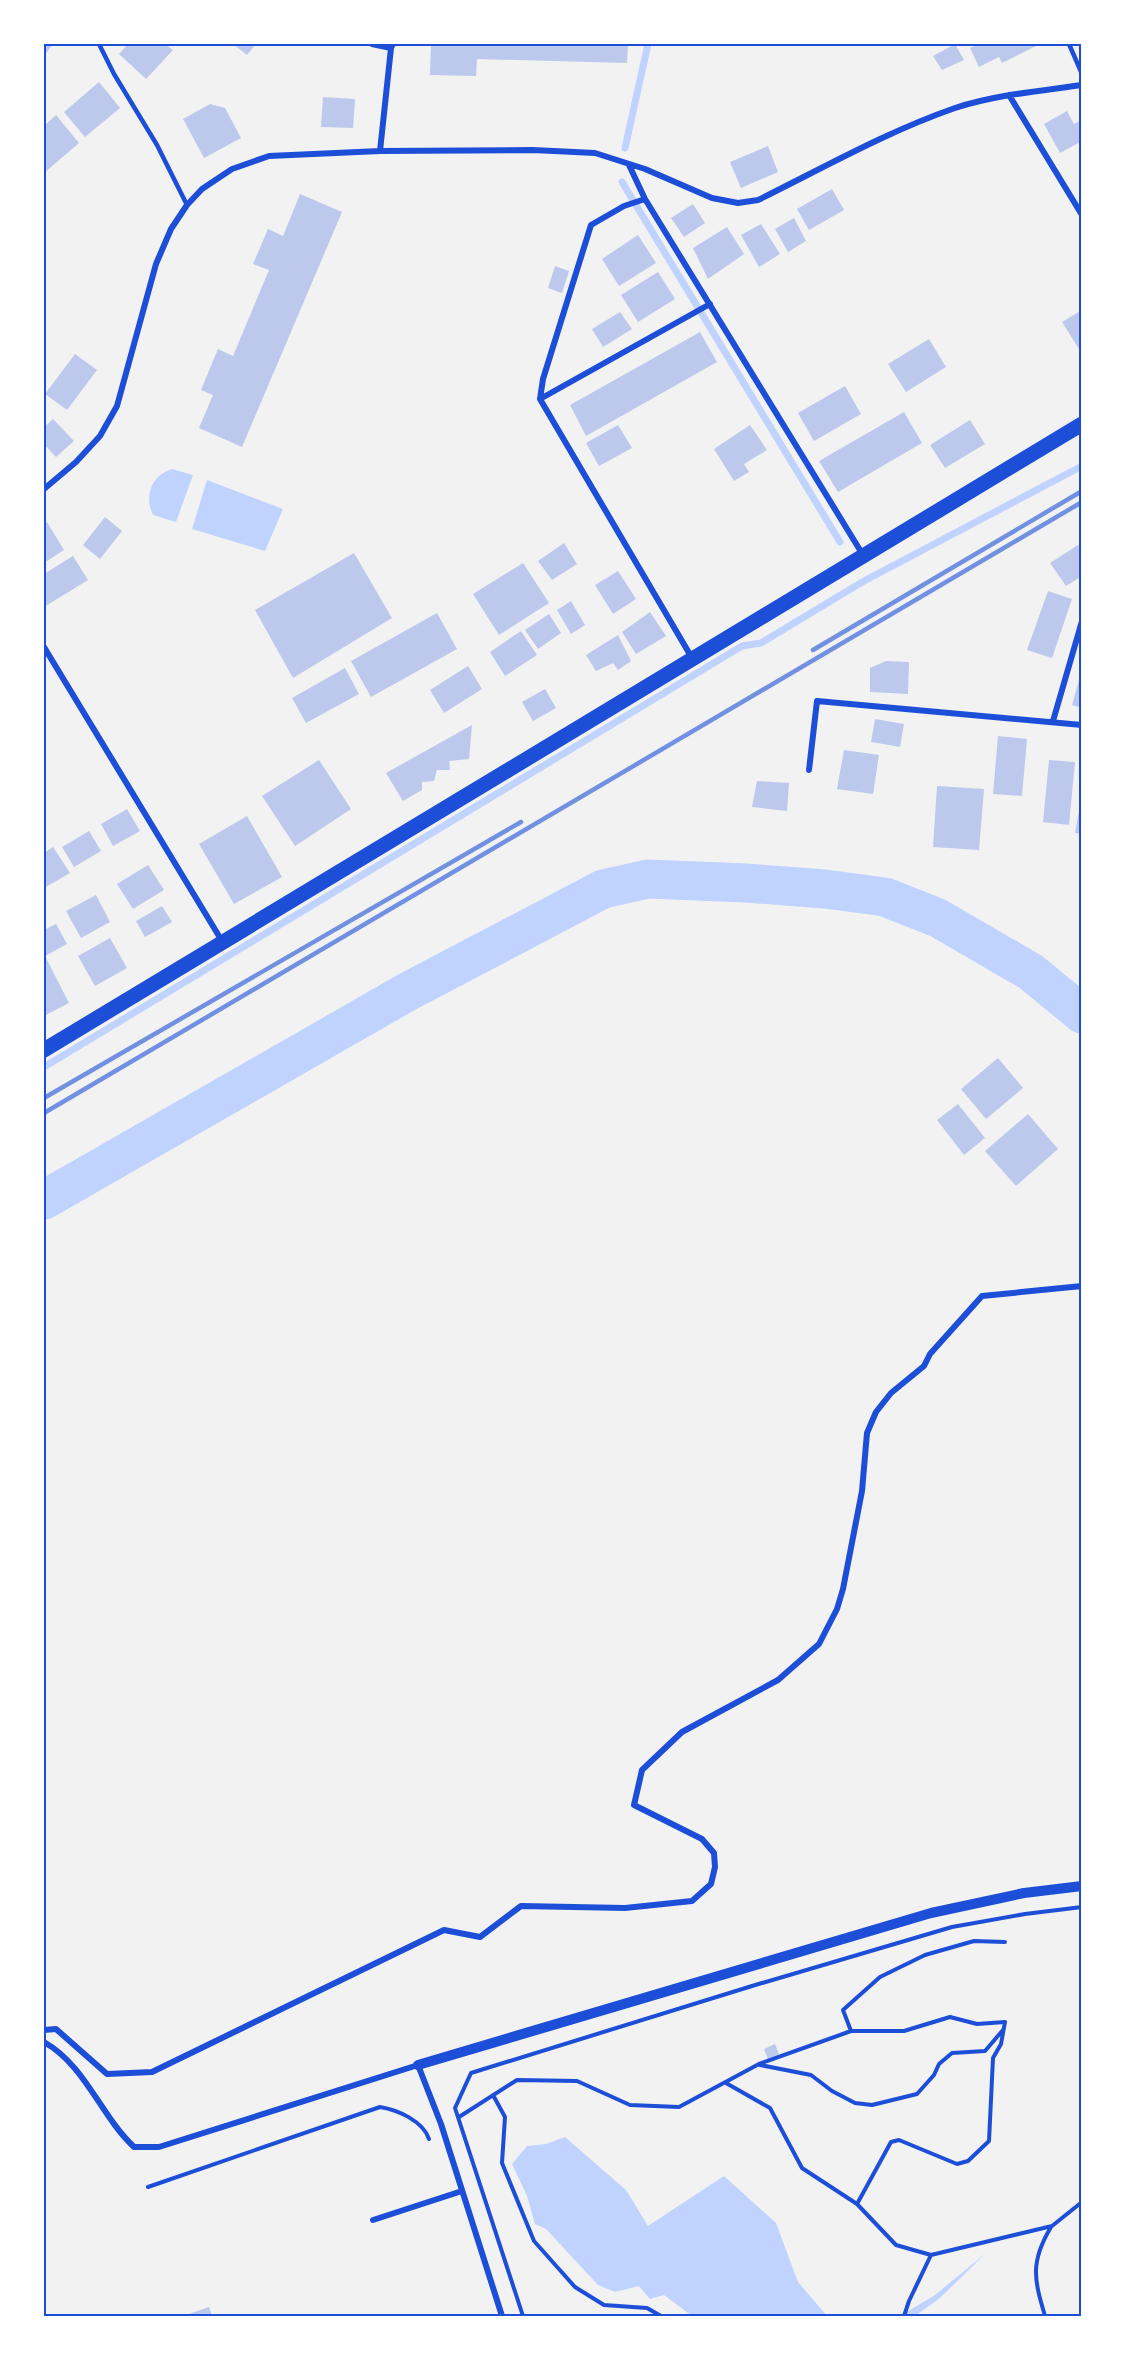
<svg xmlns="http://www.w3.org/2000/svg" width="1125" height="2360" font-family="'Archivo Narrow',sans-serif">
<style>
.water{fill:#bfd3fe}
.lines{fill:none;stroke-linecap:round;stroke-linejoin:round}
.stream{stroke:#bfd3fe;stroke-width:7}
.river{stroke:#bfd3fe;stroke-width:39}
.building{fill:#bdc9ec}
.path{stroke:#1d4ed8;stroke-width:4}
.service{stroke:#1d4ed8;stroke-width:4.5}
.minor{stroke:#1d4ed8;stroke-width:6}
.tertiary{stroke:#1d4ed8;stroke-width:10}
.primary{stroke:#1d4ed8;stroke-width:15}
.rail{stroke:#7290e2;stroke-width:4.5}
.neatline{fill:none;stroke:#1d4ed8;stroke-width:2}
</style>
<rect width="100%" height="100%" fill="#f2f2f2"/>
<path class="water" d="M 172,469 L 193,475 L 176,522 L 153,515 C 144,497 151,475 172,469 Z
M 207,480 L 283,509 L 265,551 L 192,529 Z
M 565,2137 L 626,2190 L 648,2226 L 724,2176 L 776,2223 L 798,2282 L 827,2316 L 692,2316 L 664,2295 L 650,2299 L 639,2286 L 615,2292 L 598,2285 L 546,2229 L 535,2224 L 527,2196 L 512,2164 L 527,2146 L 546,2144 Z
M 986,2253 L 940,2298 L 915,2316 L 900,2316 L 935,2295 Z"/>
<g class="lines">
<path class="stream" d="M 625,148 L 648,44
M 622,182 L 840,542
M 44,1067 L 742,646 L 761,643 L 864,581 L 1082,466"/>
<path class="river" d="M 44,1200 L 407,992 L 603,889 L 648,879 L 746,883 L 825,889 L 885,897 L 938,918 L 1031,972 L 1082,1014"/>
</g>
<path class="building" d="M 44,44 L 53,44 L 44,56 Z
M 128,44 L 165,44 L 173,50 L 146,79 L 119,54 Z
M 233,44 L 256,44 L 247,55 Z
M 431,44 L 628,44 L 627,63 L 477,59 L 476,76 L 430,75 Z
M 955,44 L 964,60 L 942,70 L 933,56 Z
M 979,44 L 1040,44 L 1002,63 L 999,57 L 979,67 L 970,48 Z
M 99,82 L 120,108 L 85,137 L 64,112 Z
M 323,97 L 355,99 L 353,128 L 321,127 Z
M 210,104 L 225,108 L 241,138 L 204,158 L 183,119 Z
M 1067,111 L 1074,124 L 1082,120 L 1082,141 L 1060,153 L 1044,124 Z
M 56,115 L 79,143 L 44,173 L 44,126 Z
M 768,146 L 778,172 L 741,188 L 730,162 Z
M 832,189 L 844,210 L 809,230 L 797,209 Z
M 300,194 L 342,212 L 242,447 L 199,428 L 213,395 L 201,390 L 218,349 L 233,356 L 269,270 L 253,264 L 268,229 L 283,236 Z
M 693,204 L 705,223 L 684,237 L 671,218 Z
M 794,218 L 806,241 L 788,252 L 775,229 Z
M 761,224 L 780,254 L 759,267 L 741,235 Z
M 727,227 L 744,254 L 708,279 L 693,248 Z
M 638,235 L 656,263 L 619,286 L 602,259 Z
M 555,266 L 569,271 L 562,293 L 548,288 Z
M 658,272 L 675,299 L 638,322 L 621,295 Z
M 1082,310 L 1082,347 L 1079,349 L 1062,322 Z
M 620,312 L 632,329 L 603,347 L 592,329 Z
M 700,332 L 717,362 L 586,436 L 570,405 Z
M 929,339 L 946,367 L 906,392 L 888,364 Z
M 75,354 L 97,370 L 67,410 L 45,394 Z
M 845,386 L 861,414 L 814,441 L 798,413 Z
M 904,412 L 922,443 L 838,492 L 819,461 Z
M 53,419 L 74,441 L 56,457 L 44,444 L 44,427 Z
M 970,420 L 985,444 L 945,468 L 930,445 Z
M 618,425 L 632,448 L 599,466 L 586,443 Z
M 750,425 L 767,450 L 744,464 L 749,472 L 734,481 L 714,449 Z
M 105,517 L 122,531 L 100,559 L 83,545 Z
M 47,522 L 64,550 L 44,563 L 44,524 Z
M 564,543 L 577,564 L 552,580 L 538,561 Z
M 1078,545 L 1082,550 L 1082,576 L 1066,586 L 1050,563 Z
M 354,553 L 392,618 L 293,678 L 255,610 Z
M 73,556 L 88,580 L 44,607 L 44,574 Z
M 523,563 L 549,603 L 499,635 L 473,594 Z
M 618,571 L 636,599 L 613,614 L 595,585 Z
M 1048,591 L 1072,599 L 1052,658 L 1027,650 Z
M 571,601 L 585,625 L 571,634 L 557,610 Z
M 650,612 L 666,636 L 636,654 L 622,632 Z
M 437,613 L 457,649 L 371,697 L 351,661 Z
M 549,614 L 561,633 L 538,649 L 525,630 Z
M 521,631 L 537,655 L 505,676 L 490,652 Z
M 618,635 L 631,661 L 618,670 L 613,663 L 596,671 L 586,655 Z
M 886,661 L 909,662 L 908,694 L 870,692 L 870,668 Z
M 468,666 L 482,689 L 444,713 L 430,690 Z
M 345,668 L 359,694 L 306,723 L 292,698 Z
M 1079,680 L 1082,681 L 1082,708 L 1072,705 Z
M 545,689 L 556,708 L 533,721 L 522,702 Z
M 875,719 L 904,724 L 900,747 L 871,742 Z
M 472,725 L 469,759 L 449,761 L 450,770 L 437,770 L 434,781 L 422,782 L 422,790 L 403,801 L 386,773 Z
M 998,736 L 1027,739 L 1022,796 L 993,794 Z
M 844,750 L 879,755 L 873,794 L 837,789 Z
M 319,760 L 351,809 L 295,846 L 262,796 Z
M 1049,760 L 1075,762 L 1069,825 L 1043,822 Z
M 757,781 L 789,783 L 787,811 L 752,807 Z
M 937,786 L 984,789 L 979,850 L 933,847 Z
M 1080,806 L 1082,806 L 1082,834 L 1075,833 Z
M 127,809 L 140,831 L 113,846 L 101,824 Z
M 247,816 L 282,877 L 234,904 L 199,844 Z
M 89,831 L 101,851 L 74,867 L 62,847 Z
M 53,847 L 70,873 L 44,888 L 44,853 Z
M 148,865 L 164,890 L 133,909 L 117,884 Z
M 96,895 L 110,922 L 81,938 L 66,911 Z
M 162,906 L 172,922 L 145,937 L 136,921 Z
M 56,924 L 67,944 L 45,956 L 69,1003 L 44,1016 L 44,930 Z
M 110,938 L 127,968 L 95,986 L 78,956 Z
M 998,1058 L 1023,1088 L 986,1119 L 961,1089 Z
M 958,1104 L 985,1138 L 964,1155 L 937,1120 Z
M 1028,1114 L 1058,1149 L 1016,1186 L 985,1151 Z
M 775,2044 L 779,2054 L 768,2059 L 764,2049 Z
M 209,2307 L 212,2316 L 183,2316 Z"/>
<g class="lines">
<path class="path" d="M 760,2065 L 811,2075 L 832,2091 L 855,2103 L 872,2105 L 917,2094 L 934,2075 L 939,2064 L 952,2053 L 985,2051 L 1003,2030
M 726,2083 L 770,2108 L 802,2168 L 857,2204 L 896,2245 L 931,2255 L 1052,2226 L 1082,2202
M 493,2095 L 505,2117 L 502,2163 L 534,2241 L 575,2287 L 604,2305 L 647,2308 L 661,2316
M 459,2117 L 517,2080 L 577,2081 L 630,2105 L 679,2107 L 759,2064 L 851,2031
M 148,2187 L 380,2107 C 398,2110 423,2121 429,2139
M 857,2204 L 891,2142 L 899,2140 L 957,2164 L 968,2161 L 989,2141 L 993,2058 L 1001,2044 L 1005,2022 L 977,2024 L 950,2017 L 904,2031 L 851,2031 L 843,2010 L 880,1977 L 925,1955 L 974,1941 L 1005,1942
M 523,2316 L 455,2108 L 471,2073 L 752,1986 L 952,1927 L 1025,1914 L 1082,1907
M 904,2316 L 909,2301 L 931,2255
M 1045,2316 C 1034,2279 1030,2262 1051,2227"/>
<path class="service" d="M 99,44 L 114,74 L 157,145 L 187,205
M 1069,44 L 1082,74"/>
<path class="minor" d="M 372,44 L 391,48
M 1009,95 L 1082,215
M 380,151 L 391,48 L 393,44
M 629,165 L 645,199 L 863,555
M 540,399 L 543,379 L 591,225 L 624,206 L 645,199
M 44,489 L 76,462 L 100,436 L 117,406 L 156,264 L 171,229 L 187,205 L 202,189 L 232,169 L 269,156 L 380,151 L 533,150 L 595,153 L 645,169 L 712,198 L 738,203 L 758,200 C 823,168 886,132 955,108 C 995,95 1039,91 1082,85
M 44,647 L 222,941
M 692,658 L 540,399 L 710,304
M 1053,721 L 1082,621
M 809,770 L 817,701 L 1082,725
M 44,2030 L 56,2029 L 107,2074 L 152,2072 L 444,1930 L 480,1937 L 521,1906 L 625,1908 L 692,1901 L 711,1884 L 715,1867 L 714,1853 L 702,1839 L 634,1805 L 642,1770 L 682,1732 L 778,1680 L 819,1644 L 837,1609 L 843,1589 L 862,1491 L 867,1433 L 876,1412 L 891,1393 L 924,1366 L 930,1354 L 982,1296 L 1082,1286
M 44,2042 C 86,2066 100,2115 134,2147 L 159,2147 L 418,2065 L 441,2124 L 502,2316
M 373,2220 L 462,2191"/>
<path class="tertiary" d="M 418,2065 L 931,1913 L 1024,1893 L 1082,1886"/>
<path class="primary" d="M 44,1050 L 1082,424"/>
<path class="rail" d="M 813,650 L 1082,491
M 44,1098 L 521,822
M 44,1113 L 1082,502"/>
</g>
<rect width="1125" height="2360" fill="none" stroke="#ffffff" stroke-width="90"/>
<rect x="45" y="45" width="1035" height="2270" class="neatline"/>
</svg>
